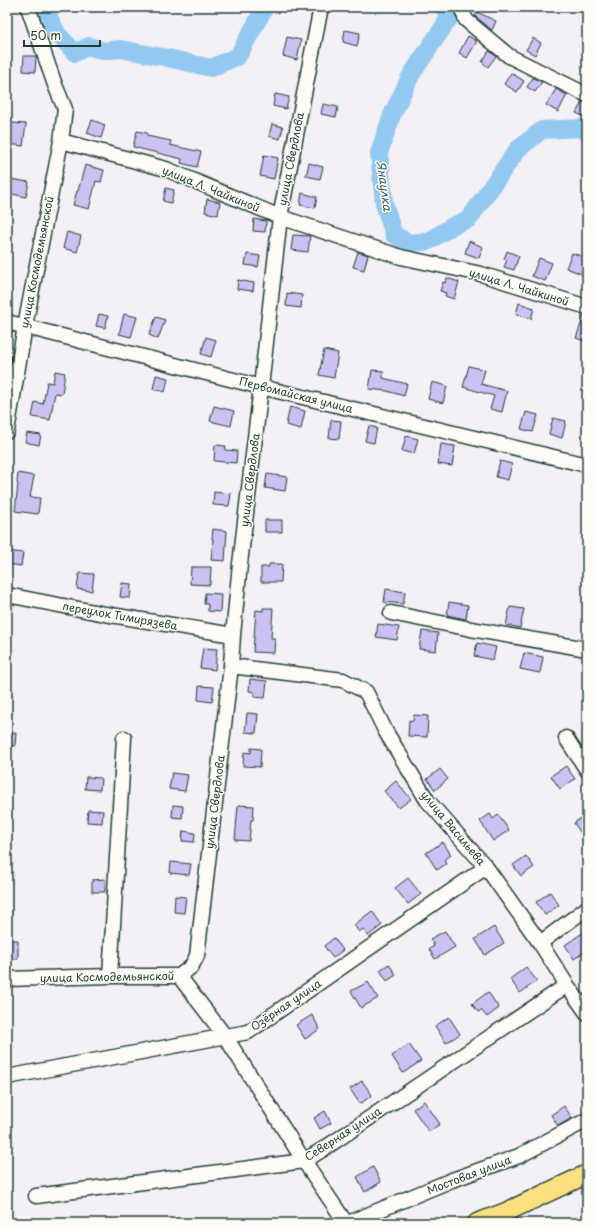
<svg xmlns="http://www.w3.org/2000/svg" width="594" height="1230" font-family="'Playpen Sans',sans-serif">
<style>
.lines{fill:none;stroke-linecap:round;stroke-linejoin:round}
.river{stroke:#93c9f1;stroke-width:18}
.building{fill:#ccc1f3;stroke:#1f3d34}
.minor-casing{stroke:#1f3d34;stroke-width:17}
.major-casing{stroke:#1f3d34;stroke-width:21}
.minor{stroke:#fdfcf7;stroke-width:14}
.major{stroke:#fbe080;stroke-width:18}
.labels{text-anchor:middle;stroke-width:3;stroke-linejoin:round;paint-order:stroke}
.street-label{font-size:11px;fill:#1f3d34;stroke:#fdfcf7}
.water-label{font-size:12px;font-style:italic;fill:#3c6063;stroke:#fdfcf7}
</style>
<rect width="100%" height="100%" fill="#f3f0f6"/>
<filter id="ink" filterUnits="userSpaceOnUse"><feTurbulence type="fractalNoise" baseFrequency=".025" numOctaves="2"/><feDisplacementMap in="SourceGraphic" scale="8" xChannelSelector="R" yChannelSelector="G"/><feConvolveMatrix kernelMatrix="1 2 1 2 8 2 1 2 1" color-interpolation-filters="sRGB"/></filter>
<g filter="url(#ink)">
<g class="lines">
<path class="river" d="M 44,7 L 57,33 L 75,53 L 89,46 L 103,51 L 120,49 L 168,58 L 211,68 L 238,56 L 265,7
M 443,7 L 450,17 L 411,75 L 392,115 L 379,153 L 384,203 L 394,235 L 410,243 L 429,241 L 454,225 L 469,219 L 518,149 L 542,130 L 582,128 L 587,133"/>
</g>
<path class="building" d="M 477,12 L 496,21 L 492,30 L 475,16 Z
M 345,30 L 360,33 L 357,46 L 343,42 Z
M 468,36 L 477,41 L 467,58 L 459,53 Z
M 287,37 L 301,40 L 297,60 L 283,56 Z
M 533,38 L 541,43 L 535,55 L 526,50 Z
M 489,51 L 496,56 L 488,67 L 482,62 Z
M 24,56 L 36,56 L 35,72 L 23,71 Z
M 511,73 L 524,81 L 517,92 L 504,84 Z
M 533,78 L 542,82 L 535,92 L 527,87 Z
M 556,89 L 567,95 L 558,112 L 546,105 Z
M 275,94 L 289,97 L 286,109 L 273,106 Z
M 582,102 L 587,103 L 587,118 L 576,113 Z
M 323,104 L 338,107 L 336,117 L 321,114 Z
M 92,120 L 105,125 L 101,138 L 87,133 Z
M 11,123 L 26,124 L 23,146 L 8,144 Z
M 272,124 L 283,127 L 280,139 L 269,136 Z
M 137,131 L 147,133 L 147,136 L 171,141 L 170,145 L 201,152 L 197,167 L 181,163 L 182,159 L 133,147 Z
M 264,155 L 278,158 L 274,179 L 260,176 Z
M 309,163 L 323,167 L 320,179 L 306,176 Z
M 85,165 L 104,170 L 101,182 L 96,181 L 89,209 L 73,205 L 77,191 L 78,191 Z
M 10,179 L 29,182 L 26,197 L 8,193 Z
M 166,188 L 174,190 L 171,203 L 163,201 Z
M 302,193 L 317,197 L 315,208 L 300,205 Z
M 207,199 L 220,202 L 218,215 L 205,212 Z
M 254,219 L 266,221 L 265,232 L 253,231 Z
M 67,232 L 81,236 L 77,252 L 63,248 Z
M 293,235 L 310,236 L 308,252 L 291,250 Z
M 469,241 L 483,247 L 479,258 L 465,253 Z
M 507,251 L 519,256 L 514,270 L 504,267 L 507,260 L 504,259 Z
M 358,252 L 368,255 L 364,270 L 353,267 Z
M 572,253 L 587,258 L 582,274 L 566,268 Z
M 247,254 L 260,256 L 258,267 L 245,265 Z
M 539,258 L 552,263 L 545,281 L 532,276 Z
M 447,278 L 459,282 L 454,299 L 445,296 L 446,293 L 440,291 L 443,282 L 445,283 Z
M 238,280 L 254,283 L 253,291 L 237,289 Z
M 287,293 L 302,295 L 301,308 L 286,306 Z
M 519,303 L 534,308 L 531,319 L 516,314 Z
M 99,314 L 108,316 L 105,328 L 96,326 Z
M 124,314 L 137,317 L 131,337 L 119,334 Z
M 584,315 L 587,315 L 587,342 L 576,338 Z
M 156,317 L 165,320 L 158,339 L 149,335 Z
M 206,337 L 216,340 L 211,357 L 201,354 Z
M 324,350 L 338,353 L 334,378 L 319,375 Z
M 469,366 L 485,370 L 481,384 L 507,391 L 502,412 L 490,409 L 494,396 L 463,387 Z
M 372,370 L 383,371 L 383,378 L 407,384 L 404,396 L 387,391 L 369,389 Z
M 55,371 L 65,373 L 62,394 L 55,393 L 50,420 L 32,417 L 35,402 L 43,404 L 47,382 L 53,383 Z
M 156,375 L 168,378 L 165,392 L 153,389 Z
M 432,382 L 447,386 L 443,403 L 428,399 Z
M 214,406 L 234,411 L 231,426 L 210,421 Z
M 290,407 L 305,411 L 301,429 L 286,425 Z
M 526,412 L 538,415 L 533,432 L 521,429 Z
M 553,418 L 566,421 L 562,438 L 549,434 Z
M 331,420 L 341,421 L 339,439 L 329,438 Z
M 369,426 L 377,428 L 374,443 L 365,441 Z
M 27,433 L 41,435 L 39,445 L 25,442 Z
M 406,436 L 418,439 L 414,454 L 402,451 Z
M 441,444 L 455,446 L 452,466 L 438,464 Z
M 215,445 L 226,446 L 225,450 L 237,451 L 236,463 L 214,461 Z
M 500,461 L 512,464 L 508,480 L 496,477 Z
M 18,473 L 34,476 L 30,497 L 40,498 L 38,514 L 15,511 L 18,484 L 17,483 Z
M 267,474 L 287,477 L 285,491 L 265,488 Z
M 214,492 L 231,494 L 229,506 L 213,505 Z
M 265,520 L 282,520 L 282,532 L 265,532 Z
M 213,529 L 227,531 L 225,561 L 211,560 L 213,539 L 212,539 Z
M 7,551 L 23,553 L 21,566 L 7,564 Z
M 269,564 L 282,564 L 281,582 L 261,582 L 261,567 L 269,567 Z
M 191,567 L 211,567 L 210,585 L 190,584 Z
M 79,573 L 94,574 L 92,591 L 77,589 Z
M 122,583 L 131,584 L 130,598 L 120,597 Z
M 386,589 L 405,592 L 403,604 L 384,602 Z
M 205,593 L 221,594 L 220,612 L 208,611 L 208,604 L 204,604 Z
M 449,602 L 468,605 L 466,619 L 447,615 Z
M 510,607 L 524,609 L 520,628 L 506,625 Z
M 263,608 L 273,608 L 271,638 L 275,638 L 274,653 L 253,652 L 256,610 L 263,611 Z
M 378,624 L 399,627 L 397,640 L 376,637 Z
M 422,631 L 438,633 L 436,651 L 419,649 Z
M 477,643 L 496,647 L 493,660 L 474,656 Z
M 203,648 L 217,649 L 215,670 L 200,668 Z
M 524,653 L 543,657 L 540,673 L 520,669 Z
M 250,679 L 267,681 L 265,698 L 254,697 L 254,692 L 249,691 Z
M 199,686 L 214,687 L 212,702 L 198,700 Z
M 247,713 L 258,714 L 256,733 L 245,732 Z
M 414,715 L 428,716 L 427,737 L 408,736 L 409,720 L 413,721 Z
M 7,732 L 16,733 L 15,746 L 7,745 Z
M 251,748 L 261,749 L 260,767 L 243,766 L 244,752 L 251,753 Z
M 566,766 L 575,779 L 560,789 L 551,776 Z
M 440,769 L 448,779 L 435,790 L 427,779 Z
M 172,773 L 188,775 L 185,791 L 169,789 Z
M 86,777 L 101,778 L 100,790 L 85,789 Z
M 396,781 L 411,799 L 399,808 L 384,791 Z
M 173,805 L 183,806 L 182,818 L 172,817 Z
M 238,805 L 254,806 L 253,820 L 251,820 L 249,841 L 235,840 Z
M 88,810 L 103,811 L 102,823 L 87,822 Z
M 490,814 L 493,819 L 498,815 L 509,830 L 493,841 L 480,821 Z
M 587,814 L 587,842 L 574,823 Z
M 183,831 L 195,833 L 194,842 L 182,841 Z
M 443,842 L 451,855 L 444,860 L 446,864 L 437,870 L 426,853 Z
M 526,856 L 534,867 L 521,876 L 513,865 Z
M 171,862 L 191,864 L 189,875 L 170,873 Z
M 408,878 L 421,894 L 408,904 L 395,888 Z
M 105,879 L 105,892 L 92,892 L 92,880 Z
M 550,892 L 559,905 L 545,915 L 536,902 Z
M 175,896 L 186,897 L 184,913 L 174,912 Z
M 372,911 L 382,925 L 368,936 L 363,929 L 359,932 L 354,925 Z
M 494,927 L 504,943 L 485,955 L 475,939 Z
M 445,931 L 455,947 L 435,959 L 429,949 L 434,946 L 430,939 Z
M 584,932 L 587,937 L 587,950 L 574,959 L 565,945 Z
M 334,938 L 343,950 L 333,958 L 324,946 Z
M 7,940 L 18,940 L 18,959 L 7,959 Z
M 389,964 L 396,975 L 387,981 L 380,970 Z
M 526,967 L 537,981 L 520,993 L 510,979 Z
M 368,982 L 378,998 L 361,1008 L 351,991 Z
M 488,992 L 499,1008 L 487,1017 L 481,1010 L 478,1012 L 472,1004 Z
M 312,1015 L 320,1029 L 305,1039 L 296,1025 Z
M 449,1017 L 460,1034 L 446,1043 L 435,1026 Z
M 409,1044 L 421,1061 L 403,1073 L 392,1056 Z
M 362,1081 L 372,1095 L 360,1104 L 350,1089 Z
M 424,1101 L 440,1124 L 429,1132 L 413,1109 Z
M 564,1106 L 572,1118 L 558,1126 L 551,1115 Z
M 325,1111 L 331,1123 L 320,1129 L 314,1118 Z
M 373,1167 L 381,1182 L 365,1192 L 357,1177 Z"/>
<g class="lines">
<defs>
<path id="minor" d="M 461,7 L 466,20 L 509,56 L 587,95
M 61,141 L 166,169 L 280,217 L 401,257 L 481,274 L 587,307
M 7,322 L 261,387 L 587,465
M 7,431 L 25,326 L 61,141 L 65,109 L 55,85 L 28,7
M 7,595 L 105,614 L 233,635
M 391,613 L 471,629 L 587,649
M 231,666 L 343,680 L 366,692 L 386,732 L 427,800 L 486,867 L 540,943 L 567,985 L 587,1013
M 566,738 L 587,770
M 540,943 L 587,908
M 110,976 L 124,738
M 179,976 L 225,1036 L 304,1161 L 346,1223
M 7,979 L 110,976 L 179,976 L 191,967 L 197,956 L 231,666 L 233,635 L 240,564 L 261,387 L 280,217 L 321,7
M 7,1077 L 248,1032 L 486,867
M 36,1196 L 304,1161 L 325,1148 L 567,985
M 348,1223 L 452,1180 L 519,1156 L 587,1120"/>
<path id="major" d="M 477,1223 L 506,1212 L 587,1174"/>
</defs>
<use href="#minor" class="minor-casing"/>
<use href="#major" class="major-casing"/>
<use href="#minor" class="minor"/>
<use href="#major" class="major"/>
</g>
</g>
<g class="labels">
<g class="street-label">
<text transform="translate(291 159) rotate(-79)" y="4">улица Свердлова</text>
<text transform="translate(211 189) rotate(22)" y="4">улица Л. Чайкиной</text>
<text transform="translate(37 262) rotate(-79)" y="4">улица Космодемьянской</text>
<text transform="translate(519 287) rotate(17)" y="4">улица Л. Чайкиной</text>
<text transform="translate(296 395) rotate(14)" y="4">Первомайская улица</text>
<text transform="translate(250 480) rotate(-83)" y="4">улица Свердлова</text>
<text transform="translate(120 616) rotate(10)" y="4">переулок Тимирязева</text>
<text transform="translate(215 802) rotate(-83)" y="4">улица Свердлова</text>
<text transform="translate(453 828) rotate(50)" y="4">улица Васильева</text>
<text transform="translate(107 977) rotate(-1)" y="4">улица Космодемьянской</text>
<text transform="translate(286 1005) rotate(-34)" y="4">Озёрная улица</text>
<text transform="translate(343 1134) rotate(-33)" y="4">Северная улица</text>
<text transform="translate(469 1175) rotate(-21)" y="4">Мостовая улица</text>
</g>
<g class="water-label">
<text transform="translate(384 186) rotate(82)" y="4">Янаулка</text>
</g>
</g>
<rect width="594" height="1230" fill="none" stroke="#fdfcf7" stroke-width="24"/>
<rect x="12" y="12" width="570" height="1206" fill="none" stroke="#1f3d34" stroke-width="1.5" filter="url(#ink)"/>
<path d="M24 40v6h76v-6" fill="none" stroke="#1f3d34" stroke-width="2"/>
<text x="30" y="40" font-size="12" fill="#1f3d34" stroke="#fdfcf7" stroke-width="3" paint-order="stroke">50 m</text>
</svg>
